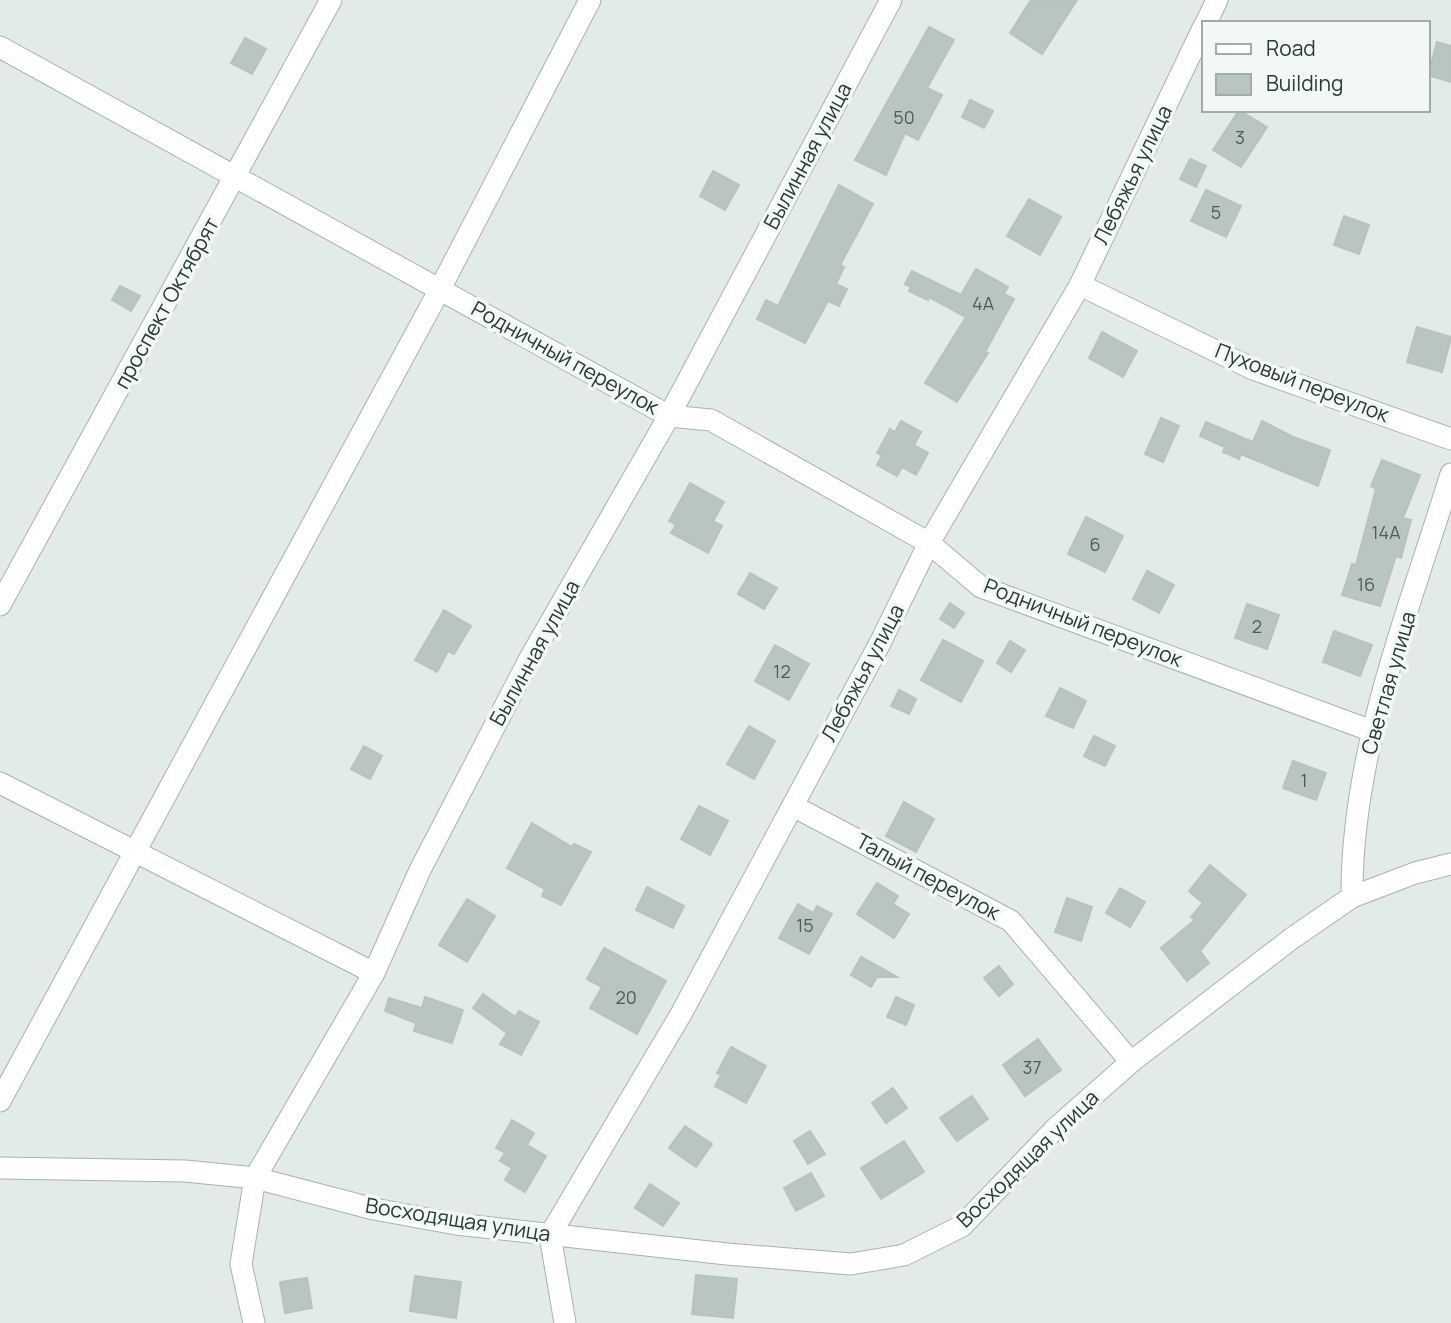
<svg xmlns="http://www.w3.org/2000/svg" width="1451" height="1323" font-family="Manrope,sans-serif">
<style>
.building{fill:#b9c6c0;stroke:#b6c4be;stroke-width:2}
.lines{fill:none;stroke-linecap:round;stroke-linejoin:round}
.minor-casing{stroke:#a6b3ae;stroke-width:23}
.minor{stroke:#fff;stroke-width:21}
.labels{text-anchor:middle;stroke-width:7;stroke-linejoin:round;paint-order:stroke}
.number-label{font-size:18px;fill:#4a5e57}
.street-label{font-size:21px;fill:#253b34;stroke:#f3f8f5}
</style>
<rect width="100%" height="100%" fill="#e3ebe7"/>
<path class="building" d="M 1031,0 L 1077,0 L 1042,54 L 1010,33 Z
M 929,27 L 954,40 L 927,88 L 942,95 L 918,140 L 905,133 L 886,175 L 855,160 Z
M 245,38 L 266,49 L 252,74 L 231,63 Z
M 1437,42 L 1451,46 L 1451,82 L 1428,75 Z
M 970,100 L 993,111 L 984,128 L 962,117 Z
M 1239,110 L 1267,127 L 1241,167 L 1213,150 Z
M 1190,159 L 1206,166 L 1196,187 L 1180,179 Z
M 713,171 L 739,185 L 725,210 L 700,196 Z
M 839,185 L 873,204 L 840,265 L 844,267 L 836,284 L 847,289 L 839,306 L 828,301 L 805,343 L 757,319 L 766,300 L 778,306 Z
M 1206,190 L 1241,206 L 1226,237 L 1191,221 Z
M 1029,199 L 1061,217 L 1040,255 L 1007,236 Z
M 1344,216 L 1369,225 L 1359,254 L 1334,245 Z
M 976,269 L 1008,287 L 1004,294 L 1014,299 L 985,352 L 988,353 L 957,402 L 925,383 L 966,317 L 929,297 L 928,300 L 909,291 L 911,287 L 905,284 L 912,271 L 961,295 Z
M 120,286 L 140,296 L 131,311 L 112,300 Z
M 1417,327 L 1451,337 L 1442,372 L 1407,362 Z
M 1102,332 L 1137,351 L 1123,377 L 1089,358 Z
M 1161,418 L 1179,426 L 1163,462 L 1145,454 Z
M 901,421 L 921,432 L 914,445 L 928,453 L 916,475 L 902,467 L 897,476 L 877,465 L 882,455 L 877,453 L 890,429 L 895,432 Z
M 1262,421 L 1293,437 L 1330,450 L 1318,486 L 1241,454 L 1239,459 L 1223,452 L 1225,447 L 1200,436 L 1206,422 L 1253,442 Z
M 1382,460 L 1420,475 L 1403,518 L 1411,520 L 1401,558 L 1396,556 L 1380,606 L 1342,595 L 1352,564 L 1356,565 L 1376,489 L 1371,486 Z
M 690,483 L 724,502 L 713,521 L 722,526 L 708,553 L 671,533 L 676,525 L 669,521 Z
M 1086,517 L 1123,536 L 1105,572 L 1068,554 Z
M 1147,571 L 1174,585 L 1159,613 L 1133,599 Z
M 750,573 L 777,588 L 764,609 L 738,594 Z
M 950,603 L 964,613 L 954,628 L 940,619 Z
M 1247,604 L 1279,615 L 1267,649 L 1235,638 Z
M 444,610 L 471,626 L 454,654 L 448,651 L 437,672 L 415,660 Z
M 1334,631 L 1372,645 L 1360,676 L 1323,662 Z
M 943,640 L 983,661 L 961,702 L 921,680 Z
M 1010,641 L 1025,650 L 1011,672 L 997,663 Z
M 775,645 L 809,664 L 789,700 L 755,681 Z
M 1060,688 L 1086,701 L 1073,728 L 1046,716 Z
M 899,690 L 916,699 L 909,714 L 891,706 Z
M 749,726 L 775,741 L 754,779 L 727,764 Z
M 1094,736 L 1115,746 L 1105,766 L 1084,756 Z
M 364,746 L 382,756 L 370,779 L 351,769 Z
M 1293,761 L 1326,773 L 1316,800 L 1283,788 Z
M 904,802 L 934,819 L 916,852 L 886,836 Z
M 699,806 L 728,821 L 710,855 L 681,839 Z
M 532,823 L 572,847 L 574,844 L 591,852 L 561,905 L 542,896 L 545,889 L 507,868 Z
M 1210,865 L 1246,895 L 1200,951 L 1209,963 L 1187,981 L 1161,948 L 1195,920 L 1191,917 L 1203,903 L 1189,891 Z
M 877,883 L 898,896 L 893,904 L 909,914 L 894,938 L 857,914 Z
M 647,887 L 684,906 L 673,928 L 636,910 Z
M 1120,888 L 1145,902 L 1130,927 L 1106,913 Z
M 1067,898 L 1092,907 L 1081,941 L 1055,932 Z
M 467,899 L 495,916 L 467,962 L 439,945 Z
M 798,904 L 813,913 L 817,906 L 832,914 L 809,954 L 779,938 Z
M 604,948 L 666,981 L 637,1034 L 590,1008 L 602,987 L 587,979 Z
M 861,957 L 881,968 L 897,977 L 877,977 L 871,987 L 851,975 Z
M 999,966 L 1013,984 L 999,996 L 984,978 Z
M 483,994 L 515,1017 L 519,1011 L 539,1022 L 521,1055 L 500,1044 L 507,1033 L 473,1008 Z
M 425,997 L 463,1010 L 452,1043 L 414,1031 L 416,1023 L 385,1011 L 389,998 L 422,1008 Z
M 896,997 L 914,1005 L 906,1025 L 887,1017 Z
M 1038,1039 L 1061,1070 L 1025,1096 L 1003,1065 Z
M 731,1047 L 766,1066 L 746,1103 L 715,1086 L 721,1075 L 717,1073 Z
M 893,1088 L 907,1108 L 886,1123 L 872,1103 Z
M 972,1096 L 988,1119 L 957,1141 L 940,1118 Z
M 512,1120 L 534,1133 L 527,1145 L 546,1156 L 525,1192 L 505,1180 L 512,1168 L 500,1161 L 505,1153 L 496,1148 Z
M 685,1126 L 712,1144 L 696,1167 L 669,1148 Z
M 810,1131 L 825,1154 L 808,1164 L 794,1141 Z
M 904,1141 L 924,1172 L 881,1199 L 861,1168 Z
M 811,1173 L 824,1196 L 796,1211 L 784,1188 Z
M 650,1184 L 679,1203 L 663,1226 L 635,1208 Z
M 696,1275 L 737,1279 L 733,1318 L 692,1314 Z
M 415,1276 L 461,1282 L 456,1318 L 410,1311 Z
M 307,1278 L 312,1308 L 285,1313 L 280,1282 Z"/>
<g class="lines">
<defs>
<path id="minor" d="M 1206,23 L 1217,0
M 0,47 L 669,416 L 711,420 L 929,543 L 981,587 L 1372,731
M 1080,285 L 1253,369 L 1451,439
M 0,605 L 331,0
M 0,783 L 374,973
M 793,806 L 1011,921 L 1131,1062
M 1352,897 C 1351,752 1409,611 1451,474
M 0,1101 L 440,289 L 590,0
M 0,1168 L 185,1171 L 255,1178 L 374,1209 L 456,1224 L 727,1254 L 851,1264 L 904,1255 L 962,1226 L 1055,1129 L 1131,1062 L 1291,939 L 1352,897 L 1415,873 L 1451,864
M 254,1323 L 241,1264 L 255,1178 L 374,973 L 420,870 L 529,660 L 669,416 L 891,0
M 565,1323 L 550,1235 L 681,1014 L 880,643 L 929,543 L 1080,285 L 1204,26"/>
</defs>
<use href="#minor" class="minor-casing"/>
<use href="#minor" class="minor"/>
</g>
<g class="labels">
<g class="number-label">
<text x="904" y="124">50</text>
<text x="1240" y="144">3</text>
<text x="1216" y="219">5</text>
<text x="983" y="310">4А</text>
<text x="1386" y="539">14А</text>
<text x="1095" y="551">6</text>
<text x="1366" y="591">16</text>
<text x="1257" y="633">2</text>
<text x="782" y="678">12</text>
<text x="1304" y="787">1</text>
<text x="805" y="932">15</text>
<text x="626" y="1004">20</text>
<text x="1032" y="1074">37</text>
</g>
<g class="street-label">
<text transform="translate(808 156) rotate(-62)" y="7">Былинная улица</text>
<text transform="translate(1133 175) rotate(-64)" y="7">Лебяжья улица</text>
<text transform="translate(167 303) rotate(-61)" y="7">проспект Октябрят</text>
<text transform="translate(565 358) rotate(29)" y="7">Родничный переулок</text>
<text transform="translate(1302 383) rotate(21)" y="7">Пуховый переулок</text>
<text transform="translate(1083 623) rotate(21)" y="7">Родничный переулок</text>
<text transform="translate(535 653) rotate(-61)" y="7">Былинная улица</text>
<text transform="translate(863 673) rotate(-62)" y="7">Лебяжья улица</text>
<text transform="translate(1389 683) rotate(-74)" y="7">Светлая улица</text>
<text transform="translate(928 877) rotate(28)" y="7">Талый переулок</text>
<text transform="translate(1028 1159) rotate(-44)" y="7">Восходящая улица</text>
<text transform="translate(458 1220) rotate(9)" y="7">Восходящая улица</text>
</g>
</g>
<rect x="1202" y="21" width="228" height="91" fill="#f3f8f5" stroke="#a1aca8" stroke-width="2"/>
<rect x="1216" y="44" width="35" height="10" fill="#ffffff" stroke="#a1aca8" stroke-width="2"/>
<text x="1266" y="56" font-size="21" fill="#253b34">Road</text>
<rect x="1216" y="74" width="35" height="21" fill="#b9c6c0" stroke="#a1aca8" stroke-width="2"/>
<text x="1266" y="91" font-size="21" fill="#253b34">Building</text>
</svg>
